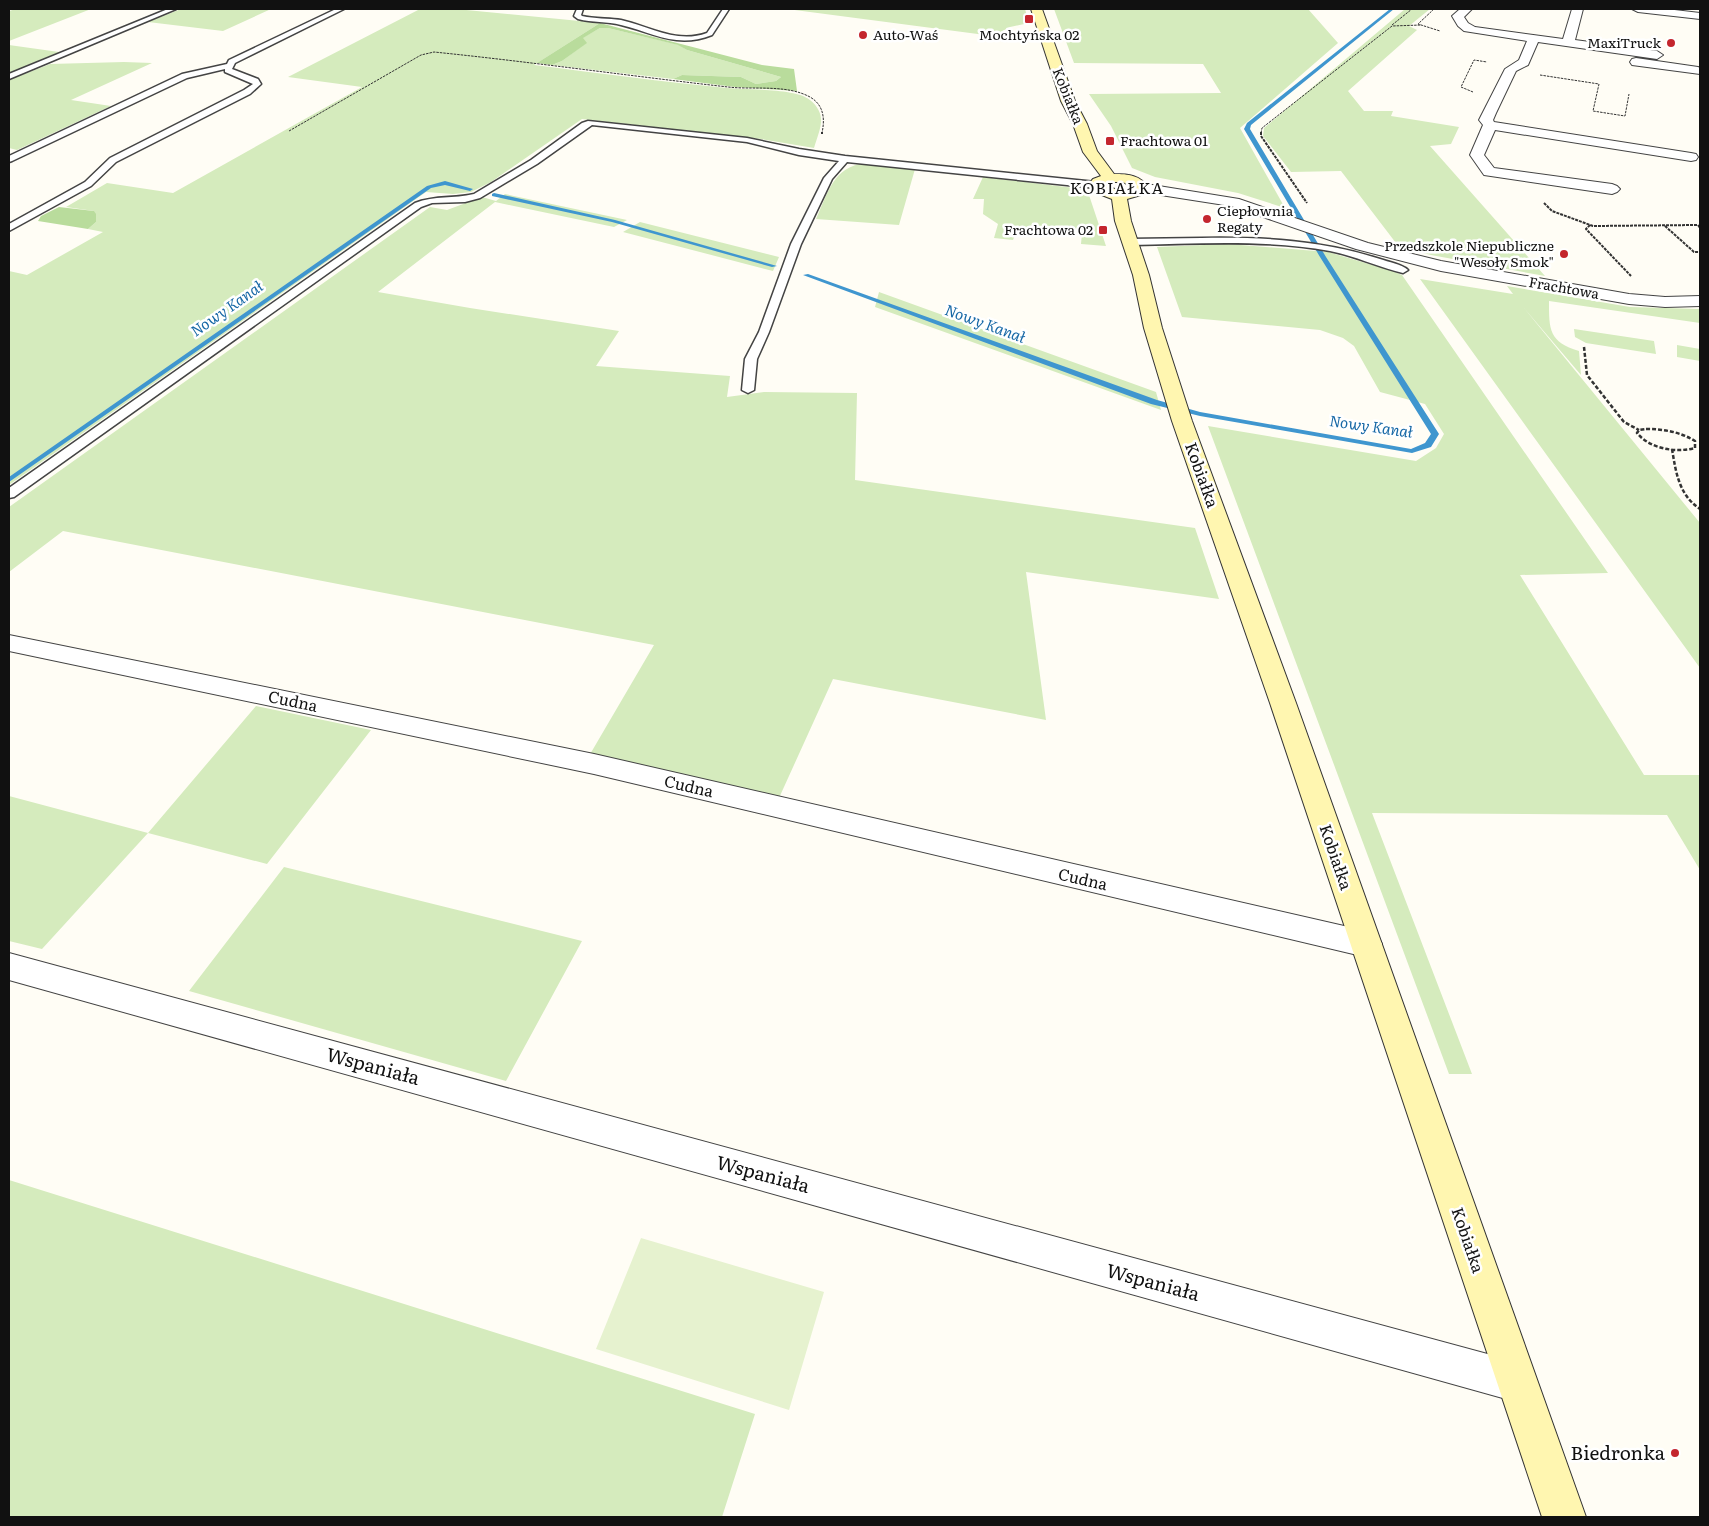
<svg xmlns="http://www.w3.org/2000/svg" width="1709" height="1526" font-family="Literata,serif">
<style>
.green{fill:#d5ebbd}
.forest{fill:#b9dc9c}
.pitch{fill:#e6f2cf}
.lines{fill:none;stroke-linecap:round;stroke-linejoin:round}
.stream{fill:#3f96cf;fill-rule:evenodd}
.lane-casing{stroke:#444;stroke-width:3}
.street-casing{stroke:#444;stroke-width:2}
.secondary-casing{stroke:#333;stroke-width:2}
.path-far2{stroke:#333;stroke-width:1;stroke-dasharray:2.5 1;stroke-linecap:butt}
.path-far1{stroke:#333;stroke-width:2;stroke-dasharray:3 1;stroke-linecap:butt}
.path{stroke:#333;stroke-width:2.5;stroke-dasharray:4 2;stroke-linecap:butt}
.lane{fill:#fff;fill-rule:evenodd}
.street{fill:#fff;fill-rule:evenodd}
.secondary{fill:#fff6b0;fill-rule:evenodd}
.poi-dot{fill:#c4262e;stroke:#fff;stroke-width:2}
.labels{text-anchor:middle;stroke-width:5;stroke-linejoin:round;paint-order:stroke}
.far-poi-label{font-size:14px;fill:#111;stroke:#fff;text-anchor:start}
.far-street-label{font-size:14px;fill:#111;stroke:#fff}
.far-water-label{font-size:15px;font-style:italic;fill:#1768a6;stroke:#fff}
.far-quarter-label{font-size:16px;letter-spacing:1px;fill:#111;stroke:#fff}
.street-label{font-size:16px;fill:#111;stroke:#fff}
.near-street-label{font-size:19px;fill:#111;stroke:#fff}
.near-poi-label{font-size:19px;fill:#111;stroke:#fff;text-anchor:end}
</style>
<rect width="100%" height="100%" fill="#fffdf5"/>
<path class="green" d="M 16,9 L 91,9 L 9,41 L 9,11 Z
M 181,9 L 271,9 L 223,31 L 148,22 Z
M 420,9 L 456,9 L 600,23 L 534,65 C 599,73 663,82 727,88 C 747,90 796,88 810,100 C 828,115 820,128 814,148 L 761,139 L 582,119 L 491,182 L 471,192 L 453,194 L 426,192 L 9,485 L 9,271 L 27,275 L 103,232 L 88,229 L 96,222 L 94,211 L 66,207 L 107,183 L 173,193 L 362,87 L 288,77 Z
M 787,9 L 1025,9 L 1029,23 L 1010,27 L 993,36 Z
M 1054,9 L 1308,9 L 1338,43 L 1240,128 L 1285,208 L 1238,193 L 1155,177 L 1132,168 L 1111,126 L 1089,94 L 1221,93 L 1203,64 L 1074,63 Z
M 1405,9 L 1430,9 L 1409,26 L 1417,30 L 1348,91 L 1364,111 L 1393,111 L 1391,116 L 1459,127 L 1451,144 L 1430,146 L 1545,276 L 1431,255 L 1399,247 L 1341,171 L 1291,172 L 1263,136 L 1264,128 Z
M 600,28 L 608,28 L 679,45 L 687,50 L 781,77 L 776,81 L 756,84 L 741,77 L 682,75 L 673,79 L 552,65 L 562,61 L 586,43 L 582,38 Z
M 9,45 L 59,52 L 9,73 Z
M 124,62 L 152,63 L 71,100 L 111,106 L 17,150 L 9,148 L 9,80 L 50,64 Z
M 865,163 L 915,169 L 899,225 L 816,219 C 828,193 833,167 865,163 Z
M 983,177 L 1083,189 L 1088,192 L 1106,246 L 1081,244 L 1082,233 C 1073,230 1067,231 1058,231 C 1044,230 1030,224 1017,230 L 1013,240 L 994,238 L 998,224 L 983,214 L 984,199 L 973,199 Z
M 505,194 L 627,220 L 614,227 L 495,202 L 378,292 L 470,308 L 619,331 L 596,366 L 730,376 L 727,397 L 764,392 L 857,393 L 855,480 L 1195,528 L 1219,599 L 1026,572 L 1046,720 L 833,679 L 779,798 L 589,756 L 654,645 L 63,531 L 9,572 L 9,507 L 430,207 L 447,210 L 482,197 L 496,201 Z
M 640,222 L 779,257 L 773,271 L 623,232 Z
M 1228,244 L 1328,252 L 1393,271 L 1402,275 L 1608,573 L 1520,575 L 1644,775 L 1700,775 L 1700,870 L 1667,815 L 1372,813 L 1472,1074 L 1449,1074 L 1208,426 L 1416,461 L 1436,448 L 1444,434 L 1425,404 L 1380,392 L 1354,346 L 1343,338 L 1320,330 L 1182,317 L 1157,247 Z
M 1420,279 L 1513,294 L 1507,286 L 1630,307 L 1700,309 L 1700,323 L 1549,301 C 1549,330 1549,342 1579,351 L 1581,375 L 1524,308 L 1700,523 L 1700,668 Z
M 879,292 L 1156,392 L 1161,410 L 875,307 Z
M 1574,329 L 1654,341 L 1656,354 L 1586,343 L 1575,337 Z
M 1677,345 L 1700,349 L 1700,361 L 1677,357 Z
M 256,706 L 371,730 L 267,864 L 148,833 L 42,949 L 9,941 L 9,796 L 148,833 Z
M 284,867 L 582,941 L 506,1081 L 189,991 Z
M 9,1180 L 755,1414 L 722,1517 L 9,1517 Z"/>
<path class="forest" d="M 600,23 L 762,65 L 794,69 L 797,91 L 735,87 L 673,79 L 682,75 L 741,77 L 756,84 L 776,81 L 781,77 L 687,50 L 678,45 L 608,28 L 600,28 L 583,38 L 587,43 L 562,61 L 552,65 L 537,63 Z
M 59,207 L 94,211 L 96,214 L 96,222 L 88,229 L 38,221 L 41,216 Z"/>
<path class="pitch" d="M 641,1238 L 824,1292 L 789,1410 L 596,1349 Z"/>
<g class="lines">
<path class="stream" d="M 1390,9 L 1394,9 L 1251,125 L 1250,129 L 1326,257 L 1439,434 L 1431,447 L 1412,453 L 1200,416 L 1151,404 L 803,275 L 808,274 L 1157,400 L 1200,412 L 1411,449 L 1425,443 L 1431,434 L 1320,257 L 1244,129 L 1247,123 Z
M 445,181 L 473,189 L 470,191 L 445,185 L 431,188 L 9,482 L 9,477 L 427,186 Z
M 494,193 L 615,220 L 777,266 L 772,267 L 612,222 L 492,196 L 492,194 Z"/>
<defs>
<path id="lane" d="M 168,9 L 176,9 L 9,79 L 9,74 Z
M 336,9 L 344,9 L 235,63 L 232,69 L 258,79 L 261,84 L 250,94 L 116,162 L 91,186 L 9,231 L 9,224 L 85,182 L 110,158 L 244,90 L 253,84 L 225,72 L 225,69 L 187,78 L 12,161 L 9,162 L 9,156 L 182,74 L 227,64 L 229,60 Z
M 577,9 L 583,9 L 581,15 L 582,16 C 595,19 608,18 621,20 C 651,27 677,44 707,33 L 723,9 L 729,9 L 712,35 C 677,49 654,33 621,25 C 607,21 592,23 578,19 L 574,16 Z
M 588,121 L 747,138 L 799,149 L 845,156 L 1096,182 L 1100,185 L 1096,188 L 847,162 L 832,179 L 801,244 L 769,332 L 757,359 L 754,390 L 748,393 L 742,390 L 745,359 L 759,332 L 791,244 L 824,178 L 839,161 L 799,155 L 747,142 L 592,125 L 537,164 L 480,198 L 465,202 L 432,203 L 421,207 L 14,497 L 9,498 L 9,488 L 415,203 C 435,195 453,199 474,194 L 531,160 L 582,123 Z
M 1202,238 C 1263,237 1321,240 1380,259 C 1388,262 1402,264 1408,270 L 1403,273 C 1378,267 1355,256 1330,251 C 1264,239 1196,244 1129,245 L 1124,242 L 1129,239 Z"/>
<path id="street" d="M 1460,9 L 1472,9 L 1464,17 L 1468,23 L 1475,27 L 1563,39 L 1572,9 L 1583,9 L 1575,40 L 1657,51 L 1663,55 L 1657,59 L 1538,42 L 1528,65 L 1516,71 L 1496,113 L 1493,120 L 1494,122 L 1691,153 L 1696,154 L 1698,157 L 1696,160 L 1691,161 L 1495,130 L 1484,155 L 1494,168 L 1612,184 L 1617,186 L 1620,189 L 1617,192 L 1612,194 L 1484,175 L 1470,155 L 1483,125 L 1479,120 L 1505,69 L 1519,60 L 1527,41 L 1464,31 L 1458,26 L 1452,16 Z
M 1632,9 L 1666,9 L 1700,13 L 1700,19 L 1638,12 Z
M 1636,58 L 1698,67 L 1700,68 L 1700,74 L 1632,65 L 1630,62 L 1632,59 Z
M 1140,183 L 1239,199 L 1368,243 L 1441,261 L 1629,294 L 1665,297 L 1700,296 L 1700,306 L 1665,307 L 1629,304 L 1441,271 L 1356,249 L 1231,206 L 1135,191 L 1132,188 L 1135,185 Z
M 9,635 L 594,754 L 1366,931 L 1377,935 L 1382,944 L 1377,953 L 1366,957 L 594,774 L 9,651 Z
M 9,953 L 1517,1362 L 1531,1368 L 1537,1382 L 1531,1396 L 1517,1402 L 9,980 Z"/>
<path id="secondary" d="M 1031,9 L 1042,9 L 1075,101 L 1087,124 L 1097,151 L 1114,174 C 1128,174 1141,175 1148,188 L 1141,195 L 1127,199 L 1131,221 L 1149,275 L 1162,328 L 1192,421 L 1296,703 L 1586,1517 L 1542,1517 L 1270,703 L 1172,421 L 1144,328 L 1133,275 L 1115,221 L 1112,199 L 1094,192 L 1088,185 L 1093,179 L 1101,176 L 1083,152 L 1073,124 L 1061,101 ZM 1111,182 L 1123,182 L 1132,187 L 1120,191 L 1104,185 Z"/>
</defs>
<use href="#lane" class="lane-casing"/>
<use href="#street" class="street-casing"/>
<use href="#secondary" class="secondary-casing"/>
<path class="path-far2" d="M 1434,9 L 1418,24 L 1440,31
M 1392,25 L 1412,9
M 1540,75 L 1599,84 L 1593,111 L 1625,116 L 1629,94
M 1473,92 L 1461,87 L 1474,60 L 1487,62
M 289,131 L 421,55 L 434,52 C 532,62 630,76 728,87 C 753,90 786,84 810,97 C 824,105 825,119 822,133
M 1261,133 L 1262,128 L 1392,26 L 1421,25"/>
<path class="path-far1" d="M 1261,132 L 1261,136 L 1307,203
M 822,134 L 822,132
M 1544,203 L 1552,211 L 1593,226 L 1698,225 L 1700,228
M 1590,225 L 1586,229 L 1631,276
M 1665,226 L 1694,252 L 1700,252"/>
<path class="path" d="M 1584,347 L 1587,375 L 1624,422 L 1639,430
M 1646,429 C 1664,429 1680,432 1695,441 L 1695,448 C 1676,453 1650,449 1637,433 L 1639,430 Z
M 1672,449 C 1676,473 1679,495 1700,509"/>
<use href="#lane" class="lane"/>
<use href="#street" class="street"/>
<use href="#secondary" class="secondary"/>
</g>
<g class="poi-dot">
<rect x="1024" y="14" width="10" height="10" rx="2.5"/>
<circle cx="863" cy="35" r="5"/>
<circle cx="1671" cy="43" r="5"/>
<rect x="1105" y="136" width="10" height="10" rx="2.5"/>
<circle cx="1207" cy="219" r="5"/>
<rect x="1098" y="225" width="10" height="10" rx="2.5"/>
<circle cx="1564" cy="254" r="5"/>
<circle cx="1675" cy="1453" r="5"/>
</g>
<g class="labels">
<g class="far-poi-label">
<text x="873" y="40">Auto-Waś</text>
<text x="1029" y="40" text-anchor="middle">Mochtyńska 02</text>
<text x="1661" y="48" text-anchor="end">MaxiTruck</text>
<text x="1120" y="146">Frachtowa 01</text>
<text x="1217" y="216">Ciepłownia<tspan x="1217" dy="16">Regaty</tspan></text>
<text x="1093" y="235" text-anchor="end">Frachtowa 02</text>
<text x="1554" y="251" text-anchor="end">Przedszkole Niepubliczne<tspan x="1554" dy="16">"Wesoły Smok"</tspan></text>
</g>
<g class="far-street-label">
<text transform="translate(1068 96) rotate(68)" y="5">Kobiałka</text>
<text transform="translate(1564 288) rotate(10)" y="5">Frachtowa</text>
</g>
<g class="far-water-label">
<text transform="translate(227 309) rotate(-35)" y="5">Nowy Kanał</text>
<text transform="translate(985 324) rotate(20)" y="5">Nowy Kanał</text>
<text transform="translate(1371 427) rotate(8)" y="5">Nowy Kanał</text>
</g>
<g class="far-quarter-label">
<text x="1117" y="194">KOBIAŁKA</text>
</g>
<g class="street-label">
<text transform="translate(1202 475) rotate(70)" y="6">Kobiałka</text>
<text transform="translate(293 701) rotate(12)" y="6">Cudna</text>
<text transform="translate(689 786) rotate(13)" y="6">Cudna</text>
<text transform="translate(1336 857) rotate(71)" y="6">Kobiałka</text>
<text transform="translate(1083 879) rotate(13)" y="6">Cudna</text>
<text transform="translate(1468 1240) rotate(71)" y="6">Kobiałka</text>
</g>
<g class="near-street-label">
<text transform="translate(373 1066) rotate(15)" y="7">Wspaniała</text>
<text transform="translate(763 1174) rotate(15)" y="7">Wspaniała</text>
<text transform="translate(1153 1282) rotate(15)" y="7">Wspaniała</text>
</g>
<g class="near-poi-label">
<text x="1665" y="1460">Biedronka</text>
</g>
</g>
<rect width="1709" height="1526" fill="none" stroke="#111111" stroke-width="20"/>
</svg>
